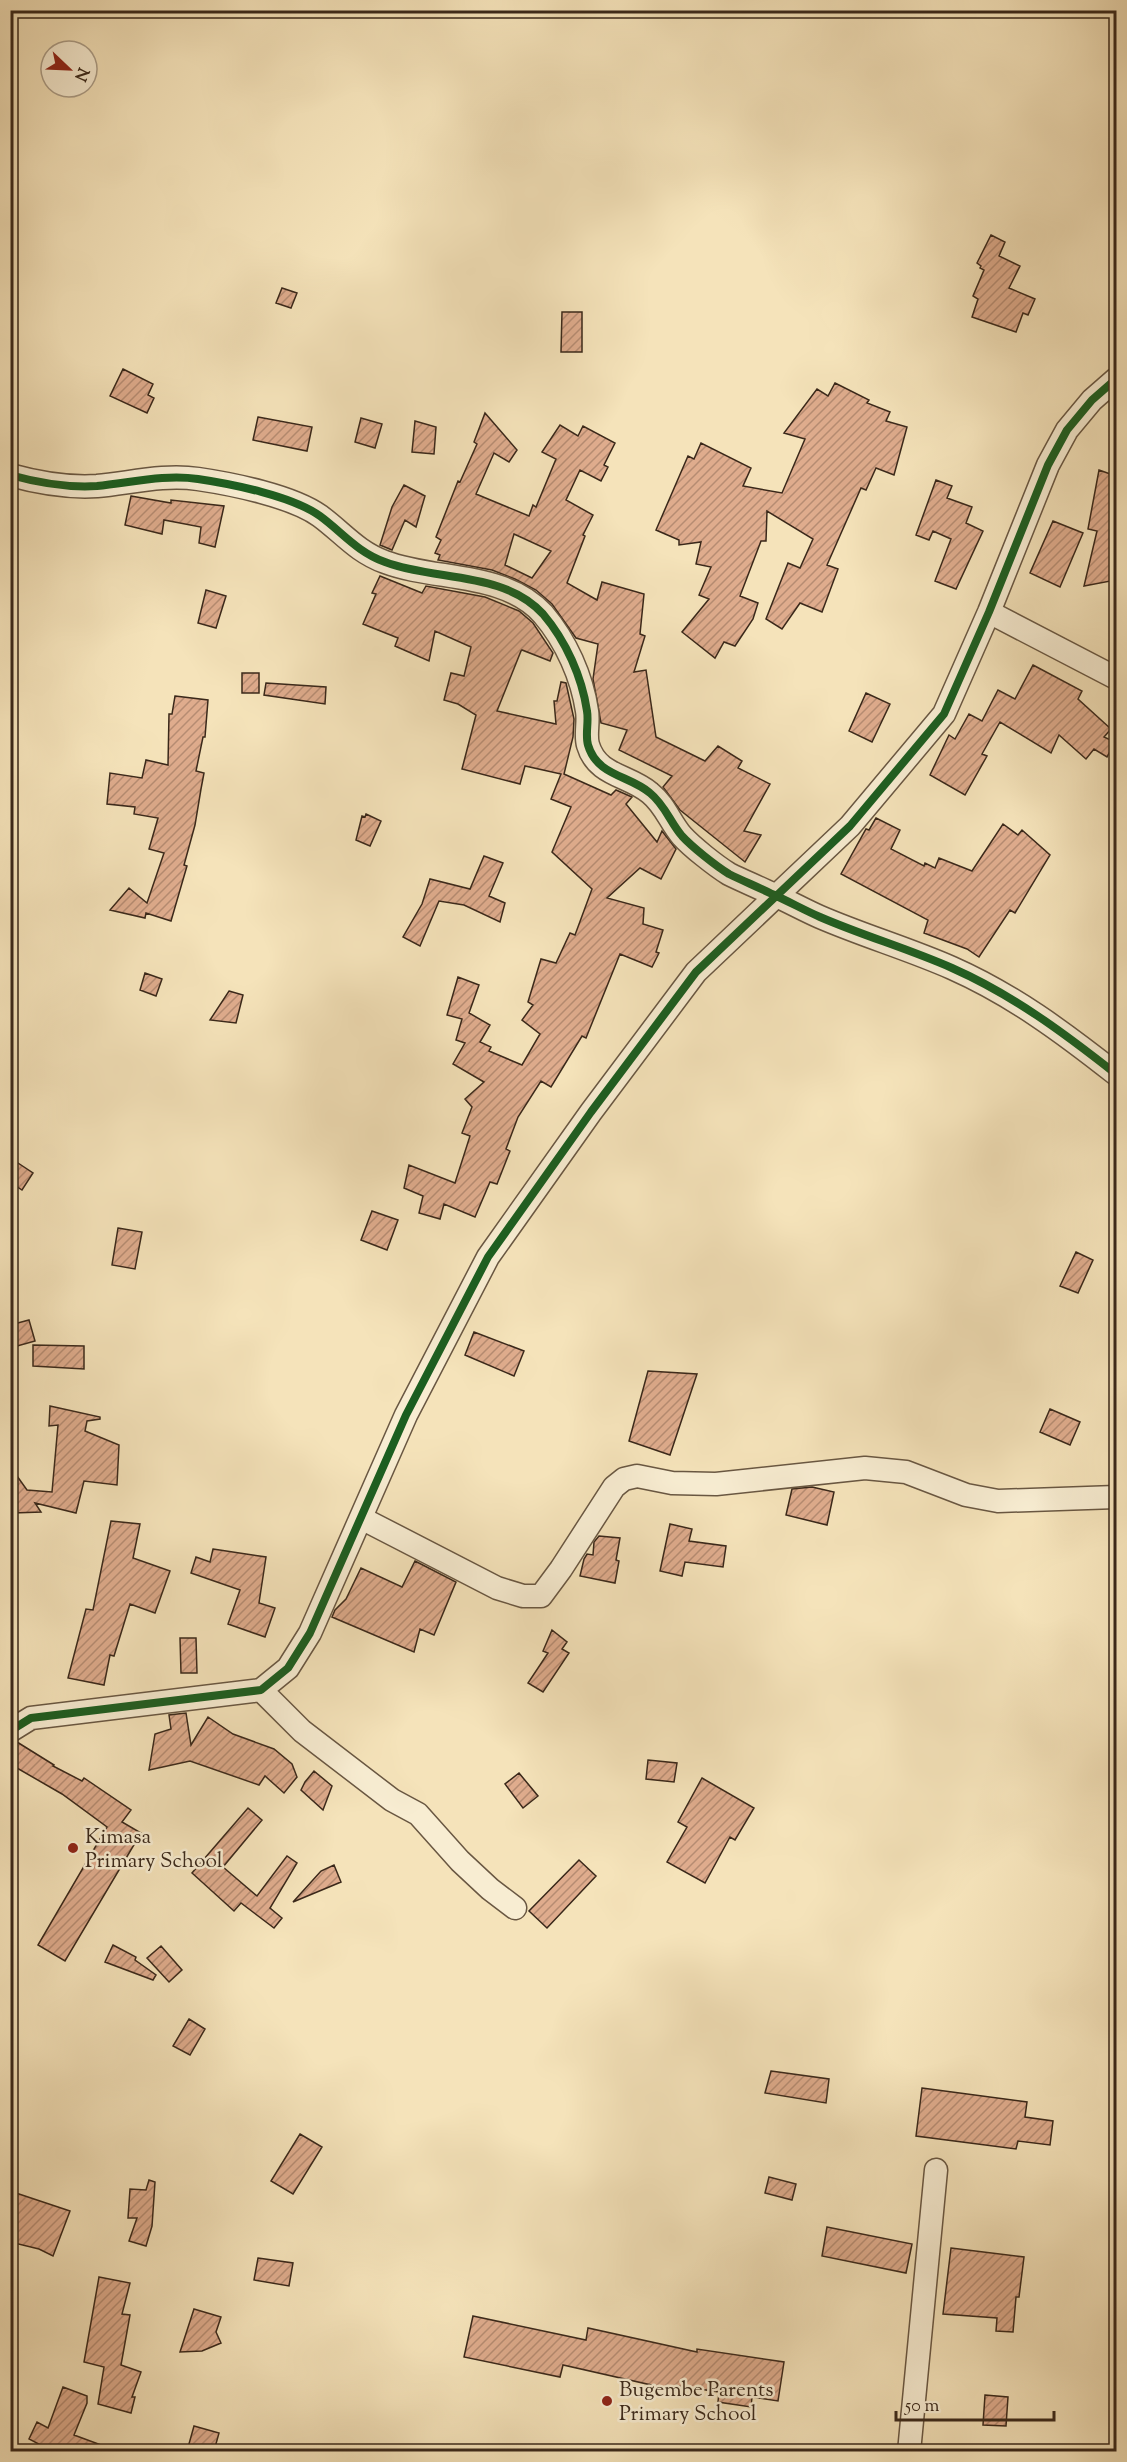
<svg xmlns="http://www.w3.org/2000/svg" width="1127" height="2462" font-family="'Sorts Mill Goudy',serif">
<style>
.building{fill:url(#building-hatch);stroke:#3a281a;stroke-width:1.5;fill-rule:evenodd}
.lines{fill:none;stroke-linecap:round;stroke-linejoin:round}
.street-casing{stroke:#695742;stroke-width:25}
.street{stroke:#f8edd2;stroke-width:22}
.cycleway-casing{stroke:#f8edd2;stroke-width:11}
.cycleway{stroke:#1b5e20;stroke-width:8}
.poi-dot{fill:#8f2418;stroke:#f8edd2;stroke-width:2}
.labels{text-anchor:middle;stroke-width:5;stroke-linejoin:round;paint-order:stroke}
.poi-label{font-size:21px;fill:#3a281a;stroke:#f8edd2;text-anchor:start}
</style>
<defs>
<pattern id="building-hatch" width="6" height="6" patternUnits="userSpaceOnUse" patternTransform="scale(1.5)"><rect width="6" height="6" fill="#dfac8d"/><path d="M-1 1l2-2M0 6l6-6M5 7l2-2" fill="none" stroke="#b68c72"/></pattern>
</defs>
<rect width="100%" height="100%" fill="#f5e3ba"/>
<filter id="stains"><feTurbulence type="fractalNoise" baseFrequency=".00333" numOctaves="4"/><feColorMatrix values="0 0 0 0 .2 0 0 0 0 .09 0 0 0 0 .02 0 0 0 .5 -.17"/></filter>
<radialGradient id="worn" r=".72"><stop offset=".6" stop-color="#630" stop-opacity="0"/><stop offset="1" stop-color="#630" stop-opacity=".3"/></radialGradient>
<path class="building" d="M 991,235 L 1005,242 L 999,256 L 1020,266 L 1009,288 L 1035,299 L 1028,315 L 1023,313 L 1016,332 L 972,317 L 978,299 L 973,296 L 984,270 L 980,268 L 981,266 L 977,263 Z
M 282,288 L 297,293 L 291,308 L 276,303 Z
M 562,312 L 582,312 L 582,352 L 561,352 Z
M 123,369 L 153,384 L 148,395 L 154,398 L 147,413 L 110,396 Z
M 835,383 L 869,400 L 867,403 L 890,412 L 886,421 L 907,427 L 894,475 L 876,468 L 866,490 L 861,488 L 827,565 L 838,569 L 822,612 L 800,603 L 782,629 L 766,619 L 788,563 L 800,568 L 813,539 L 767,511 L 766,541 L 761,541 L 740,596 L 758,603 L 753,619 L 735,646 L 724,642 L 715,658 L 682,632 L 709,599 L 699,595 L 711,567 L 696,564 L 701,542 L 679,545 L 679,540 L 656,530 L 688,456 L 694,459 L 701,443 L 751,468 L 743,486 L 782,493 L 805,439 L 784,433 L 817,389 L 828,396 Z
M 485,413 L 517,450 L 509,462 L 494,453 L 476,494 L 529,516 L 533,505 L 536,507 L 556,459 L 542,452 L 560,425 L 578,436 L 583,426 L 615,443 L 604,465 L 608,467 L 601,481 L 580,470 L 566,500 L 593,515 L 583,535 L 585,536 L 567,583 L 597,600 L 602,582 L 644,594 L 640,634 L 645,636 L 634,672 L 646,670 L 656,737 L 705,761 L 718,746 L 742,761 L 738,768 L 770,784 L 744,831 L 761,835 L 745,862 L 680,810 L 663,787 L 672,776 L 619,750 L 627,730 L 601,723 L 593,679 L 598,644 L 576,638 L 552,604 L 536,590 L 515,579 L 492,570 L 438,560 L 440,555 L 435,553 L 441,540 L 436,537 L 458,481 L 460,482 L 477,444 L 474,442 ZM 514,534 L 551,551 L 532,578 L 505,565 Z
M 258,417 L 312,427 L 307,451 L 253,440 Z
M 361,418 L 382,424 L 375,448 L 355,442 Z
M 415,421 L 436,427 L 434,454 L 412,452 Z
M 1099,470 L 1116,476 L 1116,580 L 1084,586 L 1097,531 L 1088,529 Z
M 936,480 L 952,486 L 947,498 L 972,507 L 966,523 L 983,531 L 956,589 L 935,581 L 951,539 L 933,531 L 929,540 L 916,535 Z
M 404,485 L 425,496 L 416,527 L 405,520 L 392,550 L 380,545 L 392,507 Z
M 131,496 L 171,503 L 171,500 L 224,506 L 215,547 L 199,543 L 201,527 L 164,520 L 162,534 L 125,525 Z
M 1053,521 L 1083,533 L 1060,587 L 1030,573 Z
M 380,576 L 422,593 L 426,586 L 485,597 L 519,611 L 533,623 L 553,653 L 550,661 L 522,650 L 521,651 L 497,711 L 556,724 L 554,701 L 557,701 L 561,682 L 566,683 L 574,719 L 573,737 L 564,774 L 611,795 L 616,790 L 632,797 L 626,804 L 657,842 L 662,831 L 676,849 L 661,879 L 640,868 L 607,898 L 644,908 L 643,924 L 663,930 L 656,952 L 659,953 L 652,967 L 620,954 L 586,1038 L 582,1036 L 551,1087 L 541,1081 L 518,1117 L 506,1149 L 510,1151 L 497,1184 L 490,1182 L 475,1217 L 444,1204 L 440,1219 L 419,1213 L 423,1196 L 404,1188 L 409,1165 L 455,1183 L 470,1136 L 462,1133 L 472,1107 L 465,1099 L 484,1082 L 453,1064 L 465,1043 L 456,1040 L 462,1019 L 447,1015 L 458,977 L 479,985 L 469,1013 L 490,1025 L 480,1042 L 491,1047 L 489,1051 L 522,1065 L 540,1034 L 522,1020 L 533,1005 L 528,1002 L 541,959 L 556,963 L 570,933 L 575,935 L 592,889 L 552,852 L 571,807 L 551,799 L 561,774 L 525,766 L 520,784 L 462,769 L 476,715 L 458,704 L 444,700 L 451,673 L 464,676 L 471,647 L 435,631 L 429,661 L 395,646 L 398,638 L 363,624 L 376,594 L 372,593 Z
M 206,590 L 226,596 L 216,628 L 198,623 Z
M 1033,665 L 1082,691 L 1078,699 L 1111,729 L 1104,737 L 1115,742 L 1107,757 L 1094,749 L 1086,759 L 1059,735 L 1051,753 L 1000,722 L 982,754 L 987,756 L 965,795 L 930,775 L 949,735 L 955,739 L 969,714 L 982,721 L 998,690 L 1015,699 Z
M 242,673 L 259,673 L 259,693 L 242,693 Z
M 266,683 L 326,687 L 325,704 L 264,695 Z
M 866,693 L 890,704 L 872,742 L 849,731 Z
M 175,696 L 208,700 L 205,737 L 203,737 L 196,771 L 204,773 L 201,789 L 195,825 L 184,865 L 187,866 L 171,921 L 146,913 L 145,918 L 110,910 L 129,888 L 147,903 L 164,853 L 149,849 L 158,818 L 134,814 L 135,807 L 107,804 L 110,773 L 142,778 L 146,760 L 168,765 L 169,714 L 172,714 Z
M 366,814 L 381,821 L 370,846 L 356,840 L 362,816 L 365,817 Z
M 876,818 L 900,830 L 891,849 L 924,866 L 925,863 L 935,868 L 939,858 L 972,871 L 1003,824 L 1018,835 L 1022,830 L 1050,855 L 1015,913 L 1010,910 L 979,957 L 967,949 L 924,933 L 928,920 L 841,874 L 866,829 L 869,830 Z
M 484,856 L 503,863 L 489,896 L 505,903 L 500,922 L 464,905 L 439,901 L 420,946 L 403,937 L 422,904 L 430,879 L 470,889 Z
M 145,973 L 162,979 L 156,996 L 140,990 Z
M 229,991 L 243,995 L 236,1023 L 210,1020 Z
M 18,1163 L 33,1173 L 22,1190 L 10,1182 L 10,1175 Z
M 372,1211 L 398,1220 L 387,1250 L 361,1240 Z
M 118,1228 L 142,1232 L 135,1269 L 112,1265 Z
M 1076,1252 L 1093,1260 L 1078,1293 L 1060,1286 Z
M 29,1320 L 35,1341 L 10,1348 L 10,1325 Z
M 474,1332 L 524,1351 L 514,1376 L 465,1355 Z
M 33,1345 L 84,1346 L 84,1369 L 33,1366 Z
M 648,1371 L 697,1374 L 670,1455 L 629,1441 Z
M 50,1406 L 100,1417 L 100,1419 L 87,1421 L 85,1431 L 119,1445 L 117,1485 L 84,1481 L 76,1513 L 35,1503 L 41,1512 L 13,1513 L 12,1469 L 27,1490 L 52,1492 L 58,1425 L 49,1426 Z
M 1050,1409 L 1080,1422 L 1070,1445 L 1040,1432 Z
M 812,1487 L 834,1492 L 827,1525 L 786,1515 L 792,1489 Z
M 111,1521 L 140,1524 L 133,1558 L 170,1571 L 155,1613 L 130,1604 L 114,1656 L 110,1655 L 104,1685 L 68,1678 L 86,1609 L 93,1610 Z
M 670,1524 L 692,1529 L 689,1541 L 726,1546 L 723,1567 L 685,1562 L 682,1576 L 660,1571 Z
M 599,1536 L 620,1538 L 616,1560 L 619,1561 L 615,1583 L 580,1576 L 584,1559 L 587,1554 L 593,1555 L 594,1542 Z
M 213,1549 L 266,1557 L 259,1603 L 275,1608 L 265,1637 L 228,1624 L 240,1590 L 191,1573 L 196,1557 L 210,1562 Z
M 415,1561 L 456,1582 L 434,1635 L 420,1629 L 414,1652 L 332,1617 L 335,1610 L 346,1599 L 361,1568 L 402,1587 Z
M 552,1630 L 567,1642 L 562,1649 L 569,1653 L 543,1692 L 528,1683 L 548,1653 L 543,1651 Z
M 180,1638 L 196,1638 L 197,1673 L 181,1673 Z
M 186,1713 L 191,1745 L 208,1717 L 233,1734 L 274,1749 L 292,1764 L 297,1777 L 284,1793 L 265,1776 L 259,1785 L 190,1761 L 149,1770 L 155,1734 L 171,1729 L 169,1715 Z
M 17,1742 L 54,1765 L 53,1766 L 82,1781 L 84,1778 L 131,1810 L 122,1822 L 141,1833 L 65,1961 L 38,1945 L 107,1827 L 62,1794 L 10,1764 L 10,1744 Z
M 648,1760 L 677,1763 L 674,1782 L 646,1779 Z
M 314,1771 L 332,1786 L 323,1810 L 301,1790 L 305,1782 Z
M 519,1773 L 538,1796 L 523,1808 L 505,1784 Z
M 702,1778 L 754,1808 L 735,1840 L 730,1837 L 705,1883 L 667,1862 L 687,1827 L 678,1822 Z
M 248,1808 L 262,1820 L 223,1867 L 257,1896 L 287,1856 L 297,1863 L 270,1908 L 282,1918 L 274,1928 L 241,1903 L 234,1911 L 192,1873 Z
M 579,1860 L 596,1876 L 547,1928 L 529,1911 Z
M 334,1865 L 341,1882 L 293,1902 L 321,1871 Z
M 113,1945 L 136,1957 L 135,1960 L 156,1975 L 153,1980 L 105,1962 Z
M 161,1946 L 182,1970 L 169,1982 L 147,1958 Z
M 189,2019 L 205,2029 L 190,2055 L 173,2046 Z
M 771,2071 L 829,2079 L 826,2103 L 765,2093 Z
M 922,2088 L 1027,2102 L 1025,2117 L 1053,2121 L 1050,2145 L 1018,2141 L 1016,2149 L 916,2136 Z
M 300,2134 L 322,2147 L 293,2194 L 271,2181 Z
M 769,2177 L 796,2184 L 792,2200 L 765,2193 Z
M 149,2180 L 155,2182 L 152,2226 L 146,2246 L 129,2241 L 137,2218 L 128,2218 L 130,2189 L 146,2190 Z
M 16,2193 L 70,2211 L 53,2256 L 39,2249 L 10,2242 L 10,2207 Z
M 827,2227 L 912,2244 L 906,2273 L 822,2256 Z
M 951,2248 L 1024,2257 L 1019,2297 L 1016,2297 L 1013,2332 L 996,2331 L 997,2318 L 943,2314 Z
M 258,2258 L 293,2263 L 289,2286 L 254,2280 Z
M 99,2277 L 130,2283 L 122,2314 L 130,2315 L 121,2365 L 141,2372 L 132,2397 L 135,2397 L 131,2413 L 98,2404 L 104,2367 L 84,2362 Z
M 194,2309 L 221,2317 L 216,2332 L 221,2343 L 202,2351 L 180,2352 Z
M 473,2316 L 586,2340 L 588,2328 L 697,2352 L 697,2349 L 784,2362 L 778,2401 L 752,2397 L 751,2407 L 718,2402 L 719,2392 L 679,2386 L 678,2391 L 563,2365 L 560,2377 L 464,2357 Z
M 63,2387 L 87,2396 L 87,2403 L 74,2435 L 112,2449 L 112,2451 L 52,2451 L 29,2439 L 37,2422 L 48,2428 Z
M 985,2395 L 1008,2397 L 1006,2426 L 983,2425 Z
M 194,2426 L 219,2433 L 214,2451 L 187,2451 Z"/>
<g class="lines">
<defs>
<path id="street" d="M 10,475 C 39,483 67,488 97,486 C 130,483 164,474 198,479 C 232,484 292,496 320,516 C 342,532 357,552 385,562 C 435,581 504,571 543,614 C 566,641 582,677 587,711 C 589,722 585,735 588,745 C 597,776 629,775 650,793 C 665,805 670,822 682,836 C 692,847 716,866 729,874 C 743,881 758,887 772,894 C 788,901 804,910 820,917 C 864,936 909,949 952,968 C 1013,995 1064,1033 1116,1074
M 989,612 L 1116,678
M 361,1518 L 497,1588 L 523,1596 L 541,1596 L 561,1569 L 614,1487 L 624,1479 L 637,1476 L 672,1483 L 716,1484 L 865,1468 L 906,1472 L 966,1495 L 998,1501 L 1116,1497
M 261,1690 L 302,1731 L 392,1800 L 418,1814 L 460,1861 L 490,1889 L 515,1908
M 10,1731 L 31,1718 L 261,1690 L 288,1668 L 310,1633 L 406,1415 L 488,1257 L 591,1112 L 696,972 L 850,826 L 944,714 L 989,612 L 1048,465 L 1067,430 L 1092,400 L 1116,379
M 909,2452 L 936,2170"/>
</defs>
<use href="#street" class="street-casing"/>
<use href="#street" class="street"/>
<defs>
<path id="cycleway" d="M 10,475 C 39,483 67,488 97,486 C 130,483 164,474 198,479 C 232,484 292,496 320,516 C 342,532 357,552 385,562 C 435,581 504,571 543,614 C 566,641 582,677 587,711 C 589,722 585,735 588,745 C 597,776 629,775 650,793 C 665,805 670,822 682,836 C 692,847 716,866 729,874 C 743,881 758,887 772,894 C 788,901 804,910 820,917 C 864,936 909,949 952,968 C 1013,995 1064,1033 1116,1074
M 10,1731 L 31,1718 L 261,1690 L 288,1668 L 310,1633 L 406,1415 L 488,1257 L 591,1112 L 696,972 L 850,826 L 944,714 L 989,612 L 1048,465 L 1067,430 L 1092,400 L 1116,379"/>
</defs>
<use href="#cycleway" class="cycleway-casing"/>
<use href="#cycleway" class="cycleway"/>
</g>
<g class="poi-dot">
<circle cx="73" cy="1848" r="6"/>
<circle cx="607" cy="2401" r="6"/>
</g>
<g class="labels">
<g class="poi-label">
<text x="85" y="1843">Kimasa<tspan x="85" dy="24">Primary School</tspan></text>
<text x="619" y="2396">Bugembe Parents<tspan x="619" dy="24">Primary School</tspan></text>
</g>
</g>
<rect width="1127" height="2462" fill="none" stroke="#f5e3ba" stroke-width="36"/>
<rect x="12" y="12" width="1103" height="2438" fill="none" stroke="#3a281a" stroke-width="3"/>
<rect x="18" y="18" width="1091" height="2426" fill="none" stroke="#3a281a" stroke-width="1.5"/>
<g transform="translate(69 69) rotate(113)"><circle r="28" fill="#f8edd2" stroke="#ac9e88" stroke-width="1.5"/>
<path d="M0-4.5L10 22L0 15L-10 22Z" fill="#8f2418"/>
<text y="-9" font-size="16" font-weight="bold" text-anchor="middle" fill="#3a281a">N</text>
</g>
<path d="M896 2411v9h158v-9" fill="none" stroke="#3a281a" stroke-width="3"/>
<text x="905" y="2411" font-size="18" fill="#3a281a" stroke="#f8edd2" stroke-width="4.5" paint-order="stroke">50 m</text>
<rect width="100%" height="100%" filter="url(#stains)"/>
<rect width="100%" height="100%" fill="url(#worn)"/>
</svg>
